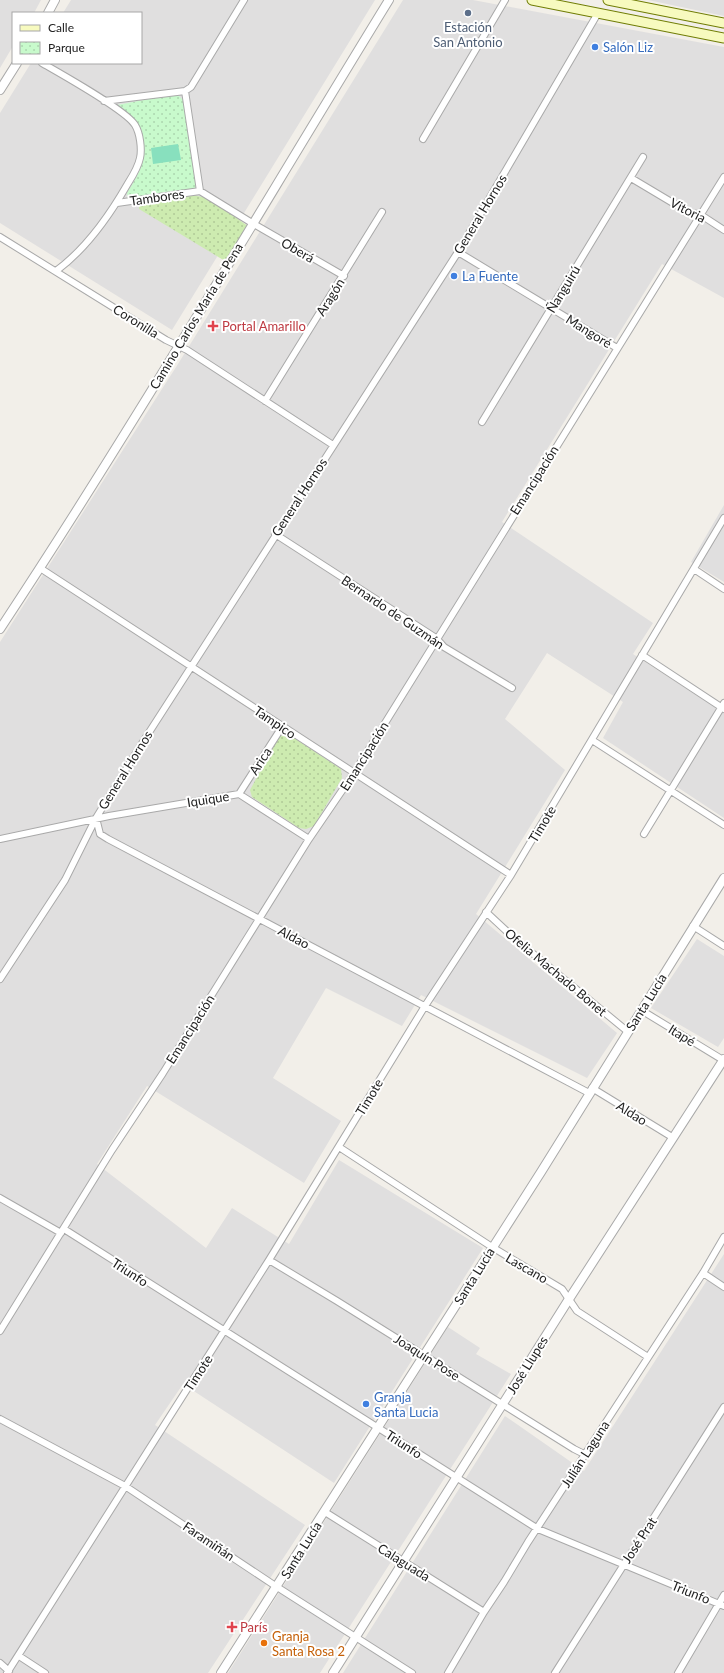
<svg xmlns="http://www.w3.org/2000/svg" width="724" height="1673" font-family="Lato,sans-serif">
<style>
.residential{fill:#e0dfdf}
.grass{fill:url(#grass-dots)}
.park{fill:url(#park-dots)}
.pitch{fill:#88e0be}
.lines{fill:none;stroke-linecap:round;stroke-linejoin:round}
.minor-casing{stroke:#a9a9a9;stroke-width:8}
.tertiary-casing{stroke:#a9a9a9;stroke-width:10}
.secondary-casing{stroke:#707d05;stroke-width:11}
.minor{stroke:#fff;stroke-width:6}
.tertiary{stroke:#fff;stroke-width:8}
.secondary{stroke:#f7fabf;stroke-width:9}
.service-dot{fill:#5c6f8a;stroke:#fff;stroke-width:1.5}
.shop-dot{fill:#3f7fe0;stroke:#fff;stroke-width:1.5}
.health-dot{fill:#e0444e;stroke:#fff;stroke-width:1.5}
.food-dot{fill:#e8710a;stroke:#fff;stroke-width:1.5}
.labels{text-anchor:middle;stroke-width:4;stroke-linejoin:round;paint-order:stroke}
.service-label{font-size:13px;fill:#4e5e75;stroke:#fff}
.shop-label{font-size:13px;fill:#366cbe;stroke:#fff;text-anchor:start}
.street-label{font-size:13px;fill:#222;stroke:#fff}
.health-label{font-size:13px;fill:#be3a42;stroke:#fff;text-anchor:start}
.food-label{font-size:13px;fill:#c56008;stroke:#fff;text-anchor:start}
</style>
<defs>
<pattern id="grass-dots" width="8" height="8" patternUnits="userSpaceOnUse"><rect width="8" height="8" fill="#cdebb0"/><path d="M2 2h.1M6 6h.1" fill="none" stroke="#b0c997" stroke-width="1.8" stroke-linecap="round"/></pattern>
<pattern id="park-dots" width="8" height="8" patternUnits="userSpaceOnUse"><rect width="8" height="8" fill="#c8facc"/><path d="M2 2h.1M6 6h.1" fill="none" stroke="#acd6af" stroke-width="1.8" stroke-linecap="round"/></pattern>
</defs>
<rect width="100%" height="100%" fill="#f2efe9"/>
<path class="residential" d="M 0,0 L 41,0 L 34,13 L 13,13 L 13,46 L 0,68 Z
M 71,0 L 375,0 L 172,330 L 0,223 L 0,113 L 31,63 L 141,63 L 141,13 L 63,13 Z
M 403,0 L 473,0 L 724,47 L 724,298 L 662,264 L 502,522 L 653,623 L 633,654 L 724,713 L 724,818 L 603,738 L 623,702 L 547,653 L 505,719 L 565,770 L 476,914 L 617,1033 L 587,1078 L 421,995 L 402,1026 L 326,988 L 273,1078 L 341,1121 L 304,1183 L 147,1086 L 97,1164 L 206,1248 L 232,1208 L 289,1244 L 339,1160 L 483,1248 L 334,1483 L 183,1384 L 155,1425 L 305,1525 L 208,1673 L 0,1673 L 0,642 L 178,364 Z
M 648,0 L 724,0 L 724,16 Z
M 724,505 L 724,582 L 691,562 Z
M 697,939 L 724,956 L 724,1038 L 718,1047 L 651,1008 Z
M 724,1254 L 724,1673 L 343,1673 L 505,1416 L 584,1471 Z
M 448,1327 L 480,1348 L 476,1354 L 511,1374 L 320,1673 L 228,1673 Z"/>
<path class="grass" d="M 193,195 L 207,198 L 248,226 L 225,261 L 139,209 L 139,202 Z
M 283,735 L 291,736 L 341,769 L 342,778 L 314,826 L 306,829 L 299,828 L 252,797 L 250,790 L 279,737 Z"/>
<path class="park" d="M 170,95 L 179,96 L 183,100 L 196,187 C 188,196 141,197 128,198 L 127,193 C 142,169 154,148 132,124 C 127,118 119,111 117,105 Z"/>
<path class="pitch" d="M 178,144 L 181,160 L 153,164 L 151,148 Z"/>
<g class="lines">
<defs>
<path id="minor" d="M 42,63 C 61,74 126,110 135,125 C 140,133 142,149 140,158 C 138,168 132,177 127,185 C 108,218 86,249 56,271
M 185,91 L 200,191 L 252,223 L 344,276
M 104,101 L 185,91 L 191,87 L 244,0
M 423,139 L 505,0
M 631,178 L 688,212 L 701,215 L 724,230
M 117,203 L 200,191
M 0,237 L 166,340 L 187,350 L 333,445
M 458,252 L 617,348
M 265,401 L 382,212
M 482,422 L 643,157
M 275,534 L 436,638 L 444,647 L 512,688
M 40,568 C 197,670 354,773 511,875
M 694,569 L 724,589
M 642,655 L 724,709
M 592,740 L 724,825
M 239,794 L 282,727
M 96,818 L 100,834 L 108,839 L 589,1093
M 644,834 L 724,703
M 0,839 L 109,816 L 239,794 L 309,839
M 486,912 L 514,938 L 627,1031
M 693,926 L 724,946
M 0,979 L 65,880 L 96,818 L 139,748 L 458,252 L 598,13
M 641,1010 L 723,1060
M 592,1088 L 672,1137
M 339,1147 L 492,1247 L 562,1289 L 577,1311 L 648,1357
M 0,1198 L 61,1233
M 64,1229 L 538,1529 L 724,1606
M 269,1260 L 337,1301 L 574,1449 L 584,1454
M 703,1273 L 724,1287
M 0,1331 L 112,1150 L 163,1073 L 309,839 L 354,773 L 724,177
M 0,1419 L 125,1486 L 277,1587 L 412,1673
M 325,1512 L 484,1612
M 19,1656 L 45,1673
M 0,1663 L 9,1671
M 7,1673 L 269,1260 L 425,1006 L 511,875 L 724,518
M 448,1673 L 484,1612 L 504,1582 L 528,1542 L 703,1273 L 724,1237
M 555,1673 L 724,1407
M 678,1673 L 724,1595"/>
<path id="tertiary" d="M 48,13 L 55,0
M 0,90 L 17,63
M 0,629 C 136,423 260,210 389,0
M 221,1673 L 541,1172 L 724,878
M 333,1673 L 569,1299 L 724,1059"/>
<path id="secondary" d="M 532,0 L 724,38
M 608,0 L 724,23"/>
</defs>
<use href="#minor" class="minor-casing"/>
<use href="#tertiary" class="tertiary-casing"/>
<use href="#secondary" class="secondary-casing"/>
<use href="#minor" class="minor"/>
<use href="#tertiary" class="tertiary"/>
<use href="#secondary" class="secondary"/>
</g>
<circle class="service-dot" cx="468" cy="13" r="4"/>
<g class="shop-dot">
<circle cx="595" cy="47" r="4"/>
<circle cx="454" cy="276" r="4"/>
<circle cx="366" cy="1404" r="4"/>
</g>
<g class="health-dot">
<path d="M211 320h4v4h4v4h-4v4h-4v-4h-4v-4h4z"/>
<path d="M230 1621h4v4h4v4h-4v4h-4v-4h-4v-4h4z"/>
</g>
<circle class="food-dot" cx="264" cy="1643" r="4"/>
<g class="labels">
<g class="service-label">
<text x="468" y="32">Estación<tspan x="468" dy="15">San Antonio</tspan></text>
</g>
<g class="shop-label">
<text x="603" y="52">Salón Liz</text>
<text x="462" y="281">La Fuente</text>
<text x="374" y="1402">Granja<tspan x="374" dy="15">Santa Lucia</tspan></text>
</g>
<g class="street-label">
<text transform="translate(157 197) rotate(-8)" y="5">Tambores</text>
<text transform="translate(688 210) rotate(27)" y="5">Vitoria</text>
<text transform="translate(480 214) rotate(-59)" y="5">General Hornos</text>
<text transform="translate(298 250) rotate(30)" y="5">Oberá</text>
<text transform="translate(563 289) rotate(-59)" y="5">Ñanguirú</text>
<text transform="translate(330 297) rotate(-58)" y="5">Aragón</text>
<text transform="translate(196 316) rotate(-59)" y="5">Camino Carlos María de Pena</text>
<text transform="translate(136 321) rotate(32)" y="5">Coronilla</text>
<text transform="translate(589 331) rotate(32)" y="5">Mangoré</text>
<text transform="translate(534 480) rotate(-58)" y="5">Emancipación</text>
<text transform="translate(299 497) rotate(-57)" y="5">General Hornos</text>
<text transform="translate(393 612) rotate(34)" y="5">Bernardo de Guzmán</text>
<text transform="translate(275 722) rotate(34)" y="5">Tampico</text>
<text transform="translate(364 756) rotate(-58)" y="5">Emancipación</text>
<text transform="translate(260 761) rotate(-57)" y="5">Arica</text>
<text transform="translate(125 770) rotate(-58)" y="5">General Hornos</text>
<text transform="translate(208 799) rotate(-9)" y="5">Iquique</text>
<text transform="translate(542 824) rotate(-59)" y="5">Timote</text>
<text transform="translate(294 937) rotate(28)" y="5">Aldao</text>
<text transform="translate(556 972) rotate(40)" y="5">Ofelia Machado Bonet</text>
<text transform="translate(646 1002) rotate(-58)" y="5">Santa Lucía</text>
<text transform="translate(190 1029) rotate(-58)" y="5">Emancipación</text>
<text transform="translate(682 1035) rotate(32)" y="5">Itapé</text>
<text transform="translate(369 1097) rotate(-59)" y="5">Timote</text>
<text transform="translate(632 1113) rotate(32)" y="5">Aldao</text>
<text transform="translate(527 1268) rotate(30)" y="5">Lascano</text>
<text transform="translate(130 1272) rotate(33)" y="5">Triunfo</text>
<text transform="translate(474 1276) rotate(-58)" y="5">Santa Lucía</text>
<text transform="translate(427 1357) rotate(32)" y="5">Joaquín Pose</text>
<text transform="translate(527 1365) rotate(-58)" y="5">José Llupes</text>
<text transform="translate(198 1373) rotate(-57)" y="5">Timote</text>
<text transform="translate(404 1444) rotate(33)" y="5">Triunfo</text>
<text transform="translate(585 1454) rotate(-57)" y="5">Julián Laguna</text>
<text transform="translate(639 1540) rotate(-57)" y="5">José Prat</text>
<text transform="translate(209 1541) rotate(34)" y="5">Faramiñán</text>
<text transform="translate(301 1550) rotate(-58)" y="5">Santa Lucía</text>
<text transform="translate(404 1562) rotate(32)" y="5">Calaguada</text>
<text transform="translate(691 1592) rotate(22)" y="5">Triunfo</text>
</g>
<g class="health-label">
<text x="222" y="331">Portal Amarillo</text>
<text x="240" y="1632">París</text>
</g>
<g class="food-label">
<text x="272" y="1641">Granja<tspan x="272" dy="15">Santa Rosa 2</tspan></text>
</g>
</g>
<rect x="12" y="12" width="130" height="52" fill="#ffffff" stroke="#a7a7a7"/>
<rect x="20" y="25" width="20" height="6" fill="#f7fabf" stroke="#a7a7a7"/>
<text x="48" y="32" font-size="12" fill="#222222">Calle</text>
<rect x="20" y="42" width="20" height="12" fill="url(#park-dots)" stroke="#a7a7a7"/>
<text x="48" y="52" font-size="12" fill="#222222">Parque</text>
</svg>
